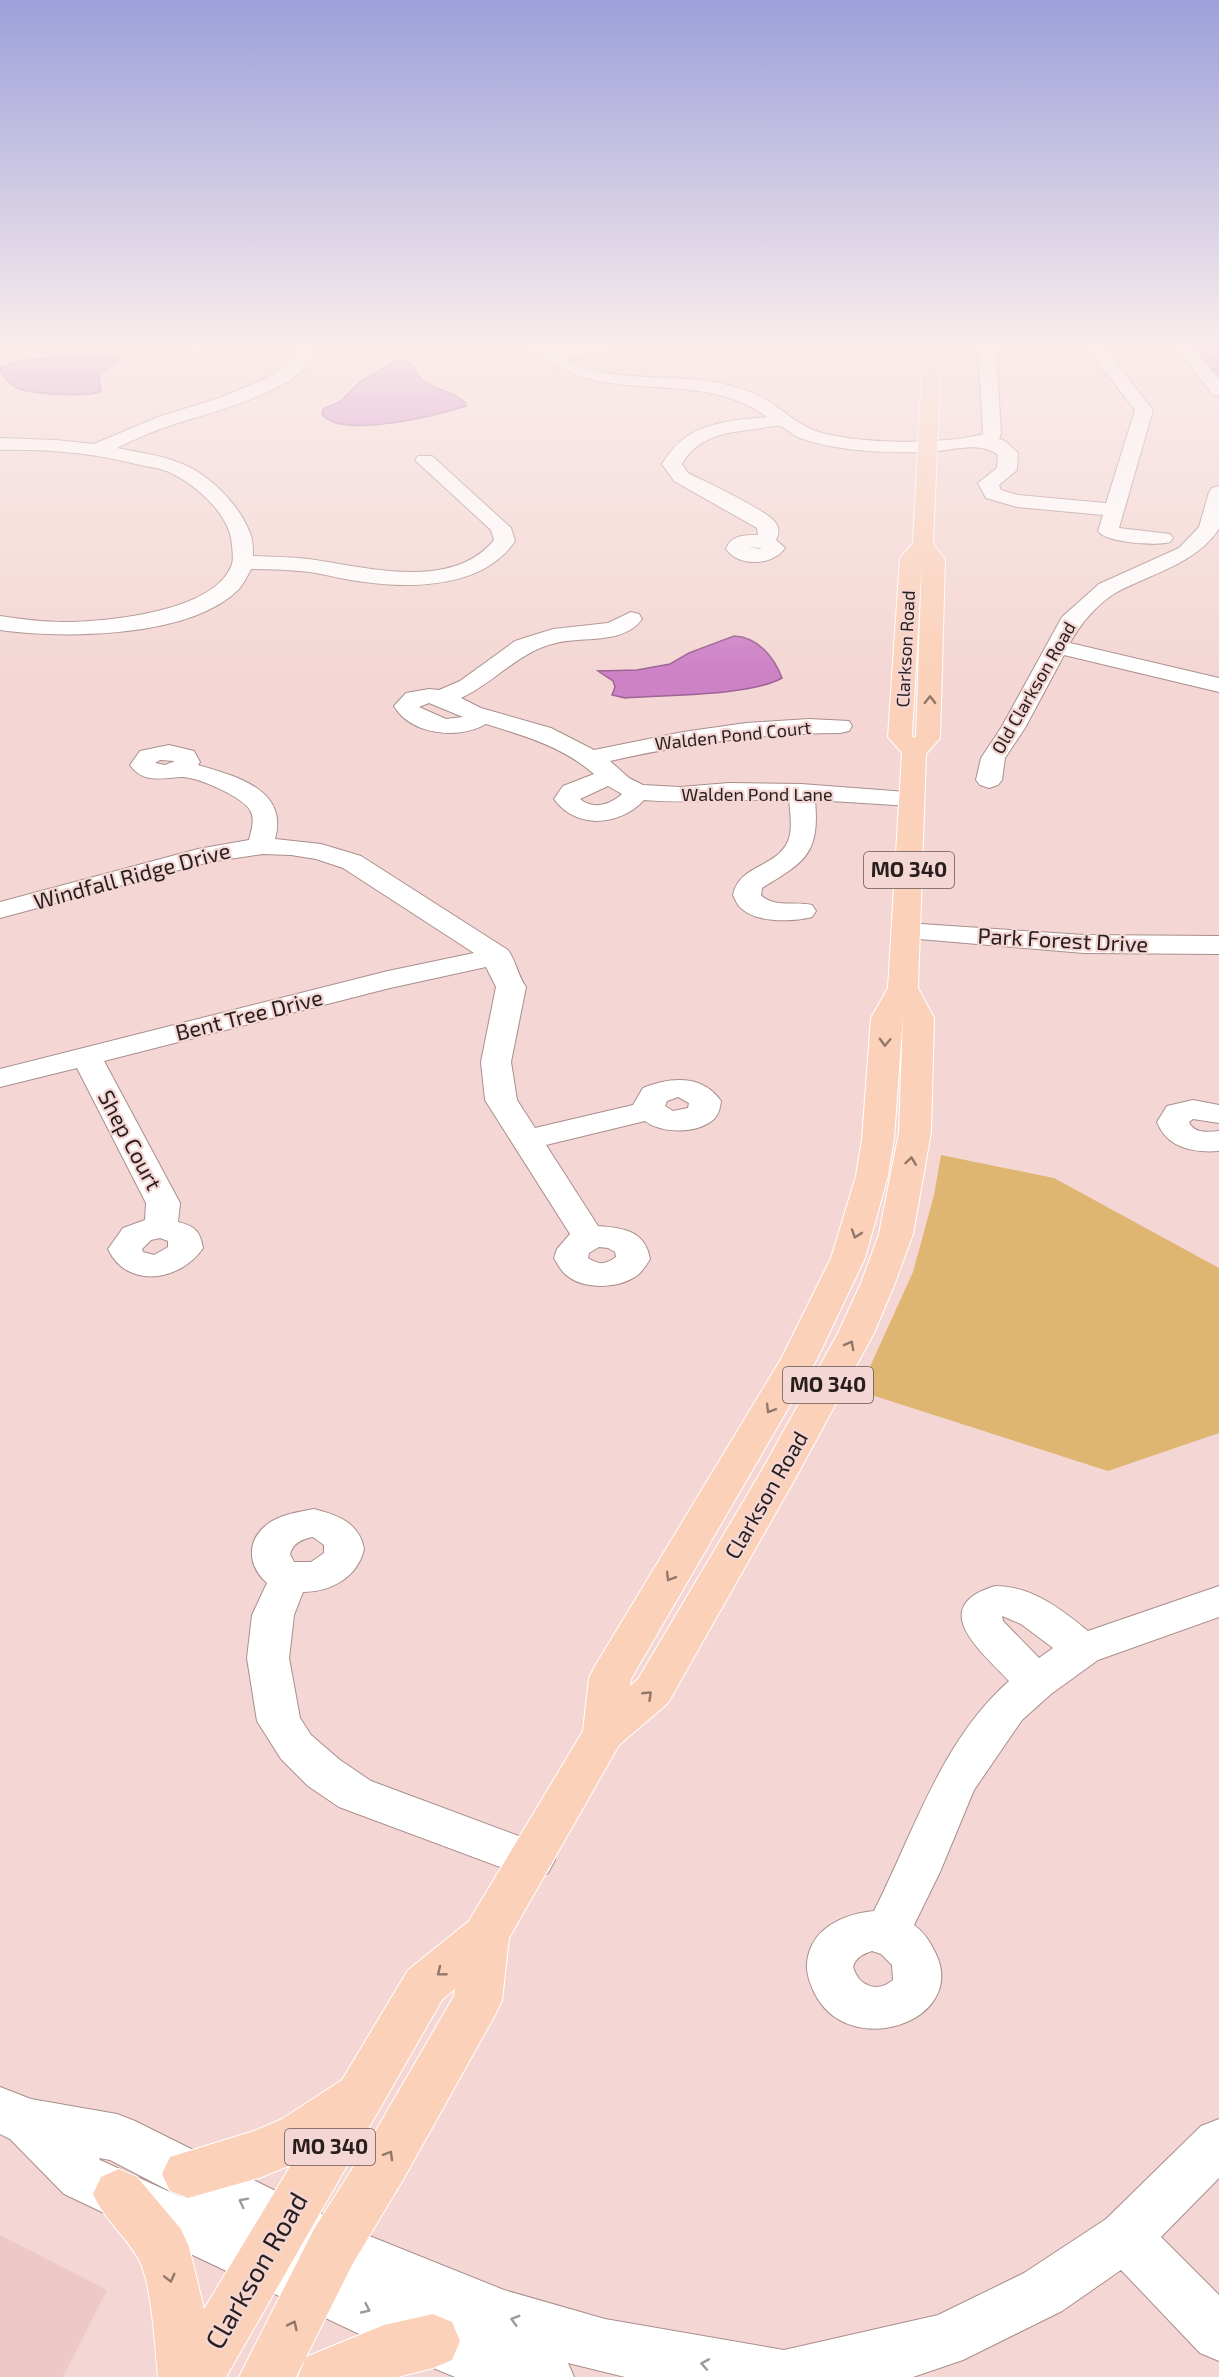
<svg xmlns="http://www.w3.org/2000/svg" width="1219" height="2377" font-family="'Exo 2',sans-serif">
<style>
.built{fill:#eec8c5}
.green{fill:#dfb572}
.water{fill:#cd82c6;stroke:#9c6493;stroke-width:1.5}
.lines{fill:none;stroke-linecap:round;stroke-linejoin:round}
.minor-casing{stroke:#a98e8c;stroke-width:2}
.major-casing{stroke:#fff;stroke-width:2}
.minor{fill:#fff;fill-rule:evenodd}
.major{fill:#fbd1b9;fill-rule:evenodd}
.oneway{stroke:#92786b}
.oneway2{stroke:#9e9a99}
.labels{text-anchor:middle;stroke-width:4.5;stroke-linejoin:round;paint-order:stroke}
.far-street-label{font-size:18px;fill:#281e1d;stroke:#f4d7d4}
.shield{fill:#f4d7d4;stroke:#655654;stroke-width:1.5}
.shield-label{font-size:21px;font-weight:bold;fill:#281e1d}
.street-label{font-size:22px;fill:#281e1d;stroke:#f4d7d4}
.near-street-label{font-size:27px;fill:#281e1d;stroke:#f4d7d4}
</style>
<rect width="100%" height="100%" fill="#f4d7d4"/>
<path class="built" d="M 0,2235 L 107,2290 L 63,2377 L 0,2377 Z"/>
<path class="green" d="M 941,1155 L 1054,1178 L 1219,1268 L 1219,1433 L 1108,1471 L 859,1391 L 913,1272 L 934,1195 Z"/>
<path class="water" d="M 1189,340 L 1219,340 L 1219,373 L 1208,366 Z
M 119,358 L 120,359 L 99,374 L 101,391 C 87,398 31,394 17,388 C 9,384 5,378 0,371 L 0,368 C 32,353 84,359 119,358 Z
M 401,360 L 411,364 C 427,395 445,384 466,403 L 466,406 C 438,415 341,440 322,414 L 323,409 L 341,401 L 360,382 L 394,362 Z
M 734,636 C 758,637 774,657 782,678 C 751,696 664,695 625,698 L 612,695 L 615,687 L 613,681 L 598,671 L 637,670 L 670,664 L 689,653 Z"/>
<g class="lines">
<defs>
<path id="minor" d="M 170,340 L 217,340 C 207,353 180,353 170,340 Z
M 296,340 L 312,340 C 312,344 313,350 312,354 C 304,391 204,414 172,425 C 153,431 135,439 117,448 C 137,452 160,455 180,463 C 209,474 239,504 250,533 C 253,540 253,549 253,556 C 272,557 291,557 309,559 C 365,567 452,592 494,540 L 491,530 L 415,460 L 418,456 L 432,456 L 511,528 L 515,541 C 484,587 415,589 364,582 C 346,580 328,575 310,572 C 291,570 271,569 251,569 C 248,575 244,583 239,589 C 191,638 64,639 0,630 L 0,616 C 21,619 42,622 63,622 C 106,622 216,612 232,564 C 234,558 232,545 231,538 C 226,511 194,484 171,473 C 161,468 150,467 140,465 C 94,453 47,449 0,450 L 0,438 L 56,440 L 94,444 L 158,417 L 219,398 L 268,378 L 286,366 L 295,355 Z
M 521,340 L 540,340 L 544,343 L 603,340 L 609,341 L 612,345 L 603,353 L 567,359 C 608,384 672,373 719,383 C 738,387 757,393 773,404 C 786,413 797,423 811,429 C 848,445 944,445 983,434 L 978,346 L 986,340 L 1006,340 L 996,348 L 1001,434 L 999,439 L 1005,441 L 1018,453 L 1017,470 L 999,485 L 1001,490 L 1018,495 L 1106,503 L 1135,410 L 1089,351 L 1071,344 L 1069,340 L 1092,340 L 1101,343 L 1153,410 L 1119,528 L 1170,534 L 1173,538 L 1170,542 C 1157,546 1106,543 1098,531 L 1103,515 L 1017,507 L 986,498 L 978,483 L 997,468 L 998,455 C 980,440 950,451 927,452 C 886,453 839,452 800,438 C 793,436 787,428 780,426 C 774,425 763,428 757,429 C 728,432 697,436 682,464 L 688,473 C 706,482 765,509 775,522 C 780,528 779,534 776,540 L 785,548 C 773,566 738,567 726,549 C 731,535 744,535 758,535 L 757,528 L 674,481 L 662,464 C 686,423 724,421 767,417 C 700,367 608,407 542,357 C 535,352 525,347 521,340 ZM 748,547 L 760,548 L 761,549 Z
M 1170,340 L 1187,340 L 1219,379 L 1219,396 L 1213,395 Z
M 1219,486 L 1219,529 C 1195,564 1153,573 1117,592 C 1098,603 1080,624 1070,643 L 1219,678 L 1219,692 L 1064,655 L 1025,728 L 1005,758 L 1002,780 L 998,785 L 989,788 L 980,785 L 976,780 L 981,758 L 1001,728 L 1062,617 L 1099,584 L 1179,548 L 1199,527 L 1209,492 L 1212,488 Z
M 631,612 L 639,614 L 642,619 C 624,645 582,636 556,643 C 519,651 494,683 461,698 L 481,708 L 551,728 L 594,750 L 683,732 L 746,723 L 809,719 L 849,721 L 852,726 L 849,731 L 840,733 C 762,733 686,744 610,761 L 629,778 L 643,785 L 680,787 L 729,783 L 801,784 L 920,793 L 924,798 L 920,803 L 911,806 L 815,800 C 820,854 805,862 762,888 L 761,895 C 773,908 795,901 812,905 L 816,911 L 812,917 C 792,922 756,923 741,908 C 737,905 735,899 733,895 C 739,864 777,868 788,841 C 793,829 790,813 789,799 C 741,799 692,804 644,800 C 620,826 576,830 554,799 L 563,786 L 594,774 C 563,747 525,736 486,724 C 458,740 411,735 394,706 L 406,693 L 429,689 L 439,690 L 460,681 L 515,641 L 553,629 L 608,623 ZM 429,703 L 463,717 L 446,719 L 419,707 ZM 608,786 L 622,794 C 610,805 593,810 580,799 Z
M 169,745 L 194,751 L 200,762 L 198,765 C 235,776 289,789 275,839 L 321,844 L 361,856 L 508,950 C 516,961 517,974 526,987 L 511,1062 L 517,1100 L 535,1128 L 633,1105 L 643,1088 C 670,1077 702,1074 721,1101 C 720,1108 719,1114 714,1119 C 698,1134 662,1134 645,1121 L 546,1145 L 598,1226 C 623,1228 645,1230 650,1259 C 647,1264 643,1270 639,1274 C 621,1289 582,1291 564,1273 C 560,1269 557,1263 554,1258 L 557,1249 L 570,1234 L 485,1100 L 481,1062 L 496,987 L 486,967 L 390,988 L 104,1061 L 180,1203 L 178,1222 C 195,1226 200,1231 203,1248 C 181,1281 127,1290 108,1249 L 123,1228 L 145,1220 L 146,1203 L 77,1068 L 0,1087 L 0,1069 L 388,971 L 474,953 L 343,868 L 316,859 L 291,855 L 263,854 L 209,862 L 0,918 L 0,902 L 198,849 L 249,840 C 251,831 255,821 251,812 C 246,798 196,776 181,777 C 162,778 143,784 130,765 L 140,751 ZM 160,760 L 175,761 L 165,765 L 155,763 ZM 678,1097 L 689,1103 L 688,1108 L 673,1111 L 665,1106 L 667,1101 ZM 160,1238 L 168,1241 L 168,1247 L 154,1255 L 143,1252 L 142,1249 L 151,1240 ZM 599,1247 L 608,1248 L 615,1252 L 616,1257 C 605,1265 599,1265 588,1258 L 589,1253 Z
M 906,923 L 1084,935 L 1219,936 L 1219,954 L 1084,953 L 896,937 L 892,931 L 896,925 Z
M 1193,1100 L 1219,1105 L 1219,1123 L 1193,1119 L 1189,1122 C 1194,1134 1208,1132 1219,1131 L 1219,1151 C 1194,1153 1167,1148 1157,1122 L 1167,1106 Z
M 314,1509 C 337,1515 359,1522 364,1549 C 358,1577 331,1592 303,1592 L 294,1615 L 289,1658 L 300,1718 L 311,1735 L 340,1760 L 371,1781 L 548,1847 L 555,1860 L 548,1873 L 532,1879 L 339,1807 L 308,1786 L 281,1759 L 257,1721 L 247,1658 L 252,1615 L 267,1583 C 247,1566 246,1539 269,1523 C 282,1514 299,1512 314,1509 ZM 313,1537 L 324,1545 L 324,1553 L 311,1562 L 294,1562 L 290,1554 C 293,1543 302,1539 313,1537 Z
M 995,1586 C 1032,1586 1061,1609 1088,1631 L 1219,1586 L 1219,1617 L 1098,1660 L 1051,1694 L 1022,1720 L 974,1790 L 940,1872 L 914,1925 C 925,1933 930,1942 936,1954 C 968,2022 847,2062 814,1992 C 806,1975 804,1962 812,1945 C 823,1923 851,1913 874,1911 C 914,1832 941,1741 1009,1681 C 981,1651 926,1607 995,1586 ZM 1002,1616 L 1021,1624 L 1053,1648 L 1039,1658 L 1003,1621 ZM 872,1951 L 881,1954 L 892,1965 L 893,1980 C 878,1993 859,1987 853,1967 C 856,1957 863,1954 872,1951 Z
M 0,2087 L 31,2099 L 117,2114 L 135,2121 L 352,2229 L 504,2290 L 605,2319 L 784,2350 L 938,2315 L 1024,2273 L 1106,2219 L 1201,2126 L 1219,2119 L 1219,2178 L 1161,2237 L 1219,2295 L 1219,2361 L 1200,2353 L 1121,2270 L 1062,2311 L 963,2360 L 913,2377 L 625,2377 L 568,2363 L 574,2377 L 455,2377 L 414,2360 L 64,2194 L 10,2139 L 0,2134 ZM 99,2158 L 110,2160 L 183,2198 L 100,2160 Z"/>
<path id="major" d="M 932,340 L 950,340 L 941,351 L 933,544 L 945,559 L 940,738 L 926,754 L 918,988 L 934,1018 L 931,1132 L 913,1234 L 895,1283 L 874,1333 L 800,1470 L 668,1703 L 619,1745 L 509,1938 L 502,2000 L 495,2015 L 404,2178 L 352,2265 L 296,2377 L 239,2377 L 314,2229 L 368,2144 L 454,1996 L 455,1989 L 442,2000 L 226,2377 L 158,2377 C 155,2348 152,2282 138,2258 C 125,2235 104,2219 93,2194 L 101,2177 L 119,2169 L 137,2177 L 181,2229 L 189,2247 L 204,2309 L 291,2165 L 259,2178 L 188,2198 L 170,2191 L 162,2174 L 170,2157 L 254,2131 L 282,2119 L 342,2080 L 408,1970 L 469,1921 L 583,1731 L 589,1678 L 595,1666 L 781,1359 L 831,1258 L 856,1176 L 862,1139 L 871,1018 L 888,988 L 902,753 L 888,737 L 900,558 L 913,543 L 923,350 ZM 922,558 L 916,736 L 914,738 L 912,736 ZM 903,1015 L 899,1132 L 879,1234 L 861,1283 L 838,1333 L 762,1470 L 638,1679 L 630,1686 L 631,1679 L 817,1359 L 865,1258 L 888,1176 L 894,1139 Z
M 433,2314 L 452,2322 L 460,2341 L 452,2360 L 433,2368 L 398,2377 L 298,2377 L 306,2357 L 384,2325 Z"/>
</defs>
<use href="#minor" class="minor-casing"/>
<use href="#major" class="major-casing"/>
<use href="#minor" class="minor"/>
<use href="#major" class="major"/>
</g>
<defs><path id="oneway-chevron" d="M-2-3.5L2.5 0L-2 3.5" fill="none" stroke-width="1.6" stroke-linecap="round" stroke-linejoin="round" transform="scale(1.5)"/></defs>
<g class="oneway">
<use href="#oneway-chevron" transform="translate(930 700) rotate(-89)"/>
<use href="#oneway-chevron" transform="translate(885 1042) rotate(92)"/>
<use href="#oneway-chevron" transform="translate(911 1161) rotate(-82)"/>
<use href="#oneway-chevron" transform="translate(856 1234) rotate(109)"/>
<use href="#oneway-chevron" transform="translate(850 1345) rotate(-62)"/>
<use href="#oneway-chevron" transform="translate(770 1409) rotate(121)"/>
<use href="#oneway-chevron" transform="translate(670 1577) rotate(121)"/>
<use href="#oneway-chevron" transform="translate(648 1695) rotate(-44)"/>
<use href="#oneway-chevron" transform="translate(441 1972) rotate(141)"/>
<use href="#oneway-chevron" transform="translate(389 2155) rotate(-60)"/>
<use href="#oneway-chevron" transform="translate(170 2278) rotate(76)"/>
<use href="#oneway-chevron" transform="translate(293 2325) rotate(-64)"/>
</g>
<g class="oneway2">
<use href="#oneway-chevron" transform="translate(243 2202) rotate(-153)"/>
<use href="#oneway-chevron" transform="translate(366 2309) rotate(25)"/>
<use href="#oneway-chevron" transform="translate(515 2320) rotate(-164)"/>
<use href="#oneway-chevron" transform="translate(705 2364) rotate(-170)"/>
</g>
<linearGradient id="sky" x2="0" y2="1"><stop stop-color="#9da0da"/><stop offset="0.51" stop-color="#faedec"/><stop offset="1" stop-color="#faedec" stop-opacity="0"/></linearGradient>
<rect width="1219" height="673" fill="url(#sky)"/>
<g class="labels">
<g class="far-street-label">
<text transform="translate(906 649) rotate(-87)" y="6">Clarkson Road</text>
<text transform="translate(1034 688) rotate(-60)" y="6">Old Clarkson Road</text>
<text transform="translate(733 736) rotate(-6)" y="6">Walden Pond Court</text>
<text x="757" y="801">Walden Pond Lane</text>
</g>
<g class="shield">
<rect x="864" y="852" width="90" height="36" rx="4.5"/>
<rect x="783" y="1367" width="90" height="36" rx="4.5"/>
<rect x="285" y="2129" width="90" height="36" rx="4.5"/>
</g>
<g class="shield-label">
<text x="909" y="877">MO 340</text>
<text x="828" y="1392">MO 340</text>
<text x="330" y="2154">MO 340</text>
</g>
<g class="street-label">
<text transform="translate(132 876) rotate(-15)" y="8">Windfall Ridge Drive</text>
<text transform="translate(1063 940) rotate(3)" y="8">Park Forest Drive</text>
<text transform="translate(249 1015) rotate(-14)" y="8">Bent Tree Drive</text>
<text transform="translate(130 1140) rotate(62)" y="8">Shep Court</text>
<text transform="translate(766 1495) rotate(-60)" y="8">Clarkson Road</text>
</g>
<g class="near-street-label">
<text transform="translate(257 2271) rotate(-60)" y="9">Clarkson Road</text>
</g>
</g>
</svg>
